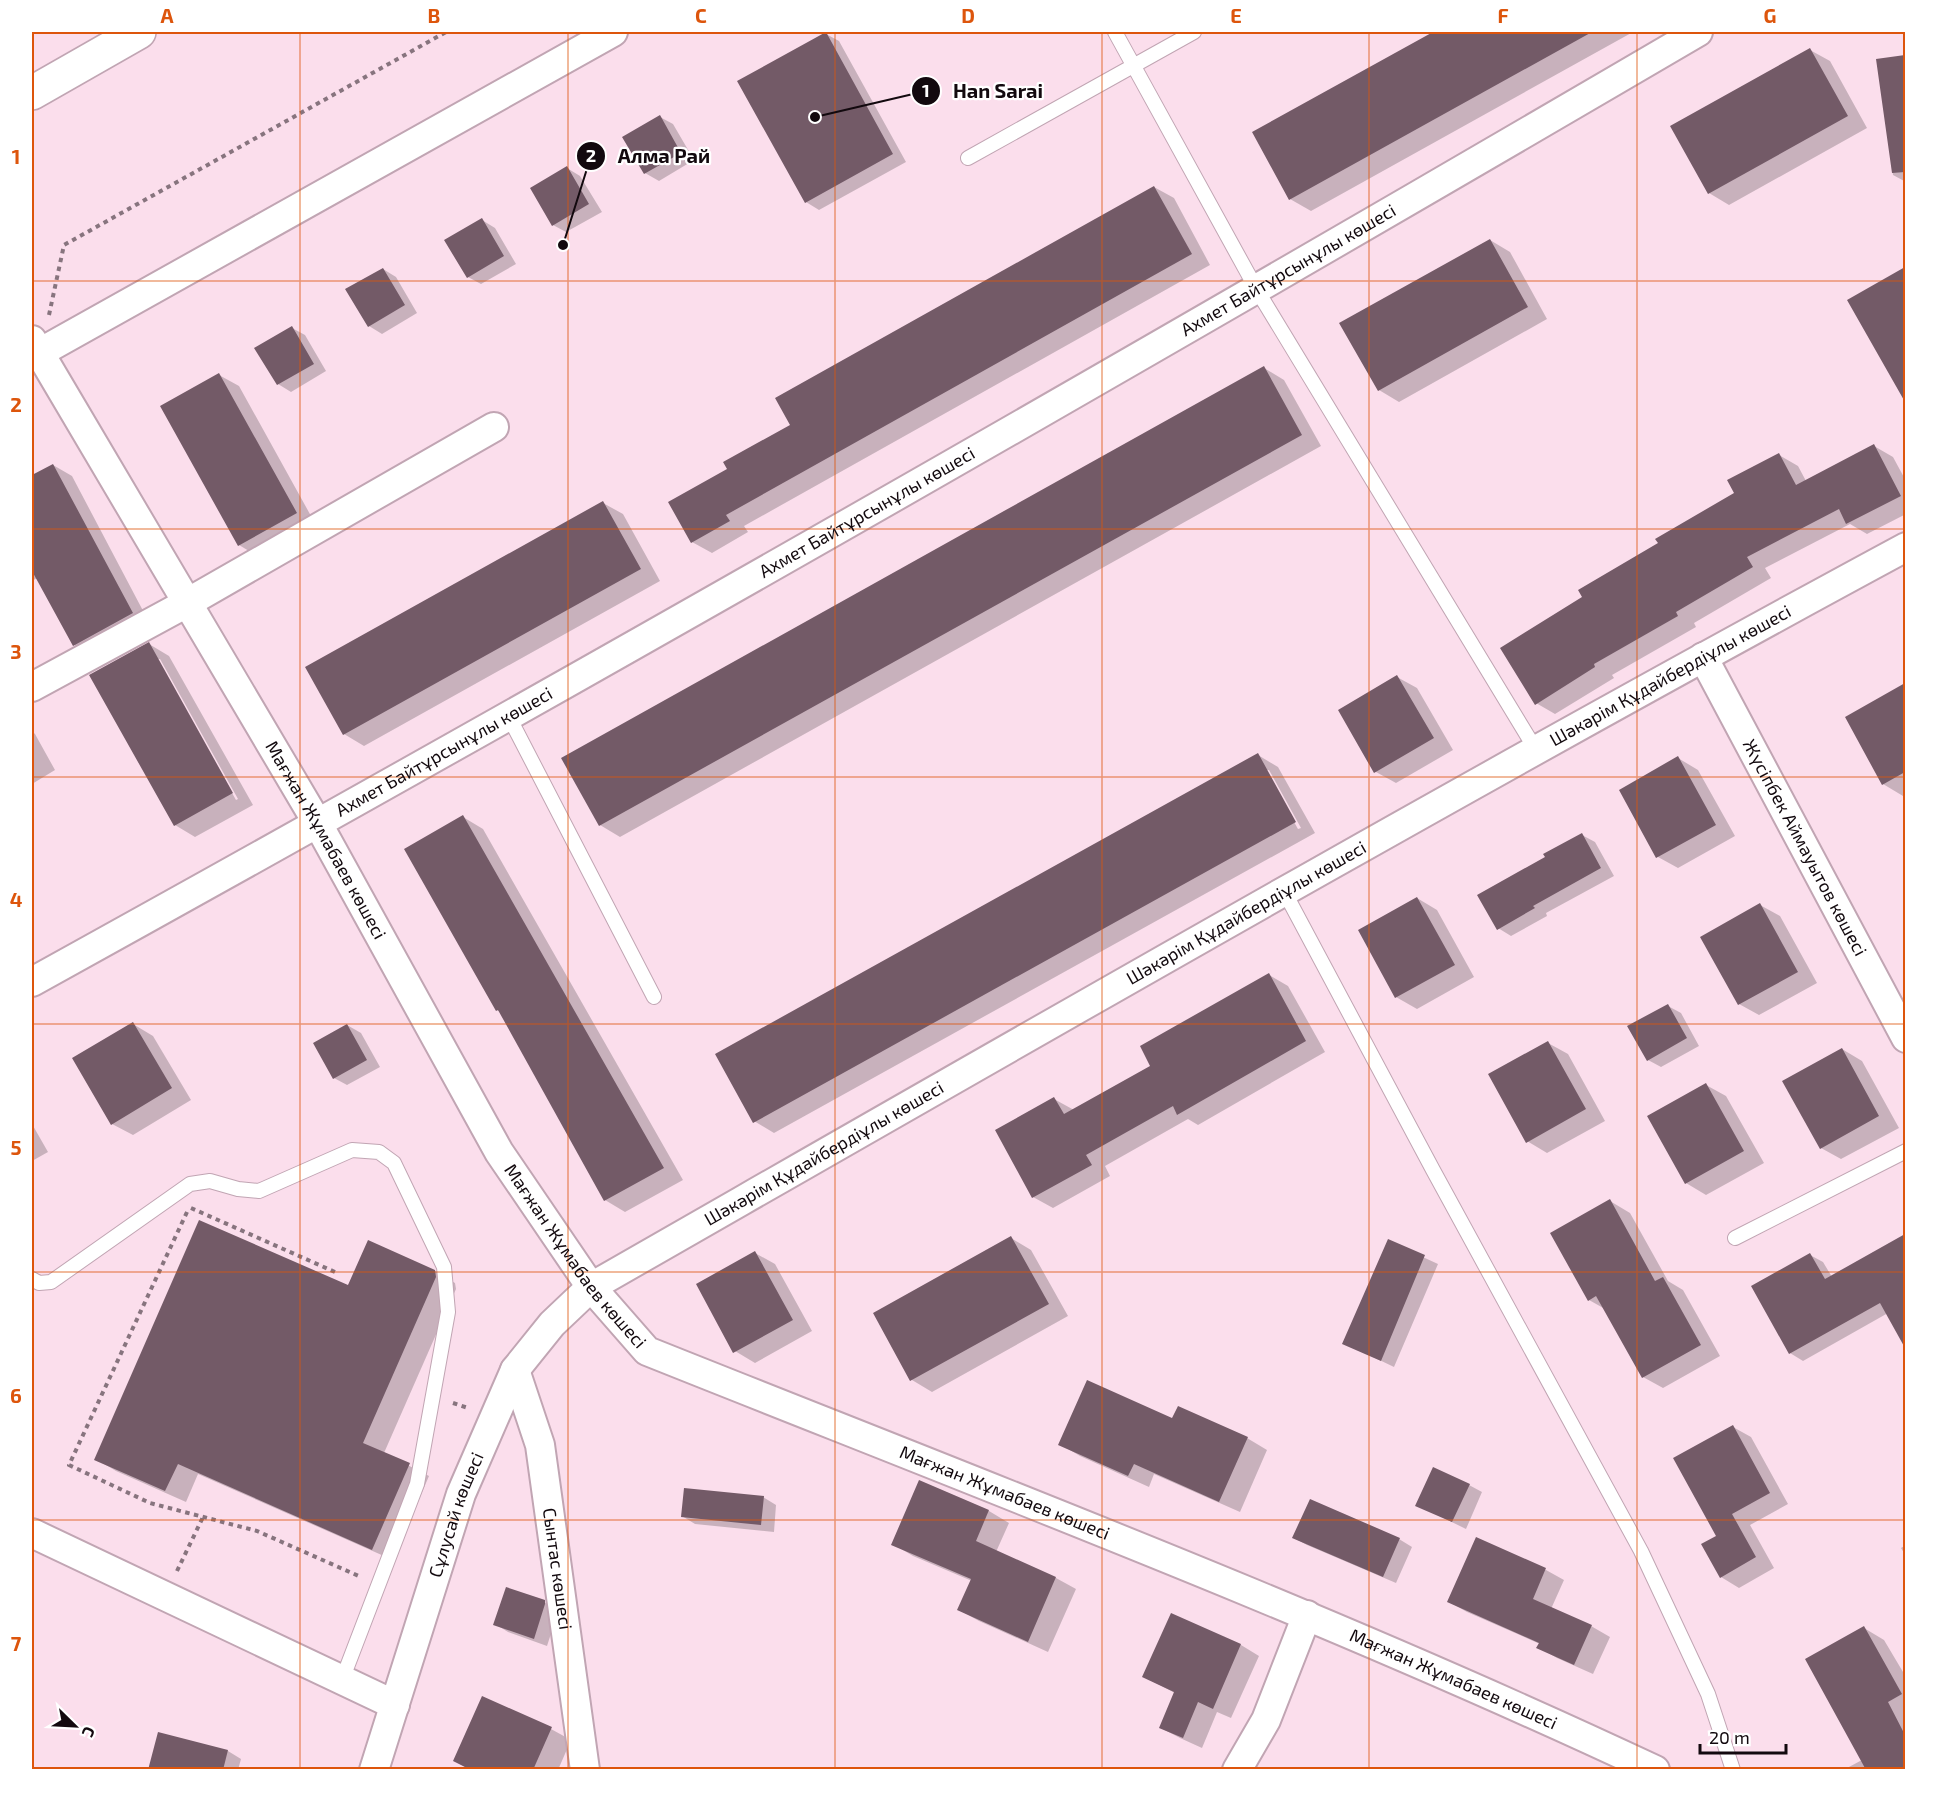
<svg xmlns="http://www.w3.org/2000/svg" width="1937" height="1801" font-family="'Exo 2',sans-serif">
<style>
.shadow{fill:#0003;fill-rule:evenodd}
.building{fill:#735a67}
.lines{fill:none;stroke-linecap:round;stroke-linejoin:round}
.service-casing{stroke:#c1a5b3;stroke-width:16}
.minor-casing{stroke:#c1a5b3;stroke-width:32}
.secondary-casing{stroke:#c1a5b3;stroke-width:36}
.path{stroke:#87747e;stroke-width:4;stroke-dasharray:4.5 4.5;stroke-linecap:butt}
.service{stroke:#fff;stroke-width:14}
.minor{stroke:#fff;stroke-width:28}
.secondary{stroke:#fff;stroke-width:33}
.grid{fill:none;stroke:#dd550c;stroke-width:1.5;stroke-opacity:0.55}
.labels{text-anchor:middle;stroke-width:4.5;stroke-linejoin:round;paint-order:stroke}
.street-label{font-size:18px;fill:#12090e;stroke:#fff}
.leader{fill:none;stroke:#12090e;stroke-width:2}
.callout-dot{fill:#12090e;stroke:#fff;stroke-width:2}
.mark-label{font-size:18px;text-anchor:middle;font-weight:bold;fill:#fff}
.callout-label{font-size:20px;text-anchor:middle;font-weight:bold;fill:#12090e;stroke:#fff;stroke-width:4.5;stroke-linejoin:round;paint-order:stroke}
.neatline{fill:none;stroke:#dd550c;stroke-width:2}
.grid-label{font-size:20px;text-anchor:middle;font-weight:bold;fill:#dd550c}
</style>
<rect width="100%" height="100%" fill="#fbdeec"/>
<path class="shadow" d="M 1435,32 L 1633,32 L 1311,211 L 1290,199 L 1254,132 Z
M 826,34 L 839,41 L 906,162 L 819,210 L 806,202 Z
M 1810,50 L 1830,61 L 1867,128 L 1729,205 L 1709,193 L 1672,126 Z
M 1906,57 L 1906,182 L 1893,175 L 1877,61 Z
M 660,117 L 673,124 L 694,160 L 659,181 L 645,173 L 624,137 Z
M 567,168 L 580,176 L 602,212 L 566,232 L 553,225 Z
M 1154,187 L 1174,198 L 1210,265 L 744,526 L 748,532 L 712,553 L 692,542 L 729,469 Z
M 482,220 L 495,228 L 516,264 L 481,284 L 468,277 Z
M 1490,240 L 1510,252 L 1547,319 L 1399,402 L 1379,390 Z
M 1906,268 L 1906,399 L 1850,301 Z
M 383,269 L 396,277 L 417,313 L 382,334 L 369,326 Z
M 292,328 L 305,335 L 326,371 L 291,392 L 278,384 Z
M 1264,368 L 1284,380 L 1321,446 L 620,837 L 600,825 L 563,758 Z
M 219,375 L 239,386 L 316,525 L 259,557 L 239,545 Z
M 1874,446 L 1893,457 L 1906,481 L 1906,514 L 1867,534 L 1850,524 L 1765,568 L 1771,578 L 1694,623 L 1696,627 L 1612,675 L 1614,678 L 1555,714 L 1536,703 L 1584,597 L 1736,494 L 1779,455 L 1798,466 L 1806,481 Z
M 53,465 L 72,476 L 150,624 L 93,656 L 74,645 L 37,578 L 32,581 L 32,477 Z
M 603,503 L 623,514 L 660,581 L 364,746 L 344,734 Z
M 149,644 L 169,656 L 253,805 L 195,837 L 175,825 ZM 157,659 L 160,659 L 238,799 L 236,800 Z
M 1397,677 L 1417,688 L 1453,750 L 1396,783 L 1376,772 Z
M 1904,686 L 1906,795 L 1903,796 L 1883,784 Z
M 32,731 L 35,734 L 55,770 L 32,784 Z
M 1258,755 L 1278,767 L 1315,833 L 774,1133 L 754,1121 ZM 1265,770 L 1269,770 L 1301,828 L 1298,829 Z
M 1678,758 L 1698,770 L 1735,836 L 1678,868 L 1658,857 Z
M 463,817 L 483,829 L 683,1180 L 625,1212 L 605,1200 L 500,1012 L 497,1010 Z
M 1582,835 L 1595,842 L 1614,876 L 1546,913 L 1547,916 L 1511,936 L 1498,928 L 1547,858 Z
M 1417,898 L 1437,910 L 1474,977 L 1417,1009 L 1396,997 Z
M 1760,905 L 1780,916 L 1817,983 L 1759,1015 L 1739,1004 Z
M 1269,975 L 1288,986 L 1325,1052 L 1198,1125 L 1188,1119 L 1105,1166 L 1110,1176 L 1053,1208 L 1033,1197 L 1054,1099 L 1074,1110 L 1152,1066 Z
M 1668,1006 L 1681,1013 L 1699,1046 L 1661,1067 L 1648,1060 Z
M 133,1024 L 153,1036 L 191,1100 L 133,1135 L 112,1124 Z
M 347,1025 L 361,1033 L 380,1067 L 347,1085 L 334,1078 Z
M 1548,1043 L 1568,1054 L 1605,1121 L 1547,1153 L 1527,1141 Z
M 1842,1049 L 1862,1061 L 1899,1128 L 1841,1159 L 1821,1148 Z
M 1706,1085 L 1726,1096 L 1764,1163 L 1706,1195 L 1686,1183 Z
M 32,1124 L 48,1152 L 32,1161 Z
M 1610,1201 L 1630,1213 L 1668,1281 L 1683,1290 L 1720,1356 L 1663,1388 L 1643,1377 L 1605,1309 L 1589,1300 Z
M 1906,1236 L 1906,1334 L 1896,1328 L 1888,1313 L 1803,1361 L 1790,1353 L 1810,1255 L 1823,1262 L 1832,1277 Z
M 1011,1238 L 1031,1250 L 1068,1316 L 932,1392 L 912,1380 L 875,1314 Z
M 1388,1241 L 1438,1264 L 1394,1367 L 1344,1343 Z
M 755,1253 L 775,1264 L 812,1331 L 755,1363 L 735,1351 Z
M 435,1271 L 455,1283 L 456,1289 L 384,1453 L 429,1476 L 393,1560 L 198,1474 L 186,1502 L 116,1471 L 96,1459 L 349,1287 Z
M 1173,1420 L 1247,1438 L 1267,1450 L 1240,1512 L 1154,1474 L 1149,1487 L 1080,1456 L 1060,1444 Z
M 1733,1427 L 1751,1437 L 1788,1504 L 1750,1525 L 1774,1568 L 1739,1588 L 1721,1577 L 1718,1536 Z
M 920,1482 L 989,1511 L 1009,1523 L 996,1552 L 1056,1578 L 1076,1589 L 1048,1652 L 979,1621 L 959,1610 L 972,1581 L 913,1556 L 893,1544 Z
M 1469,1485 L 1482,1492 L 1466,1529 L 1417,1505 Z
M 763,1497 L 776,1505 L 774,1532 L 695,1524 L 682,1516 Z
M 1294,1538 L 1399,1539 L 1412,1547 L 1396,1583 L 1307,1545 Z
M 1477,1539 L 1546,1570 L 1564,1580 L 1551,1609 L 1591,1626 L 1610,1637 L 1593,1674 L 1557,1658 L 1538,1647 L 1540,1644 L 1467,1612 L 1449,1602 Z
M 1906,1545 L 1906,1556 L 1901,1548 Z
M 544,1602 L 558,1610 L 558,1612 L 547,1646 L 508,1632 L 495,1624 Z
M 1172,1615 L 1241,1645 L 1259,1656 L 1231,1718 L 1217,1712 L 1202,1748 L 1180,1738 L 1161,1728 L 1175,1693 L 1144,1677 Z
M 1864,1628 L 1884,1640 L 1906,1677 L 1906,1770 L 1848,1770 L 1847,1768 L 1862,1760 Z
M 483,1698 L 551,1729 L 571,1740 L 558,1770 L 470,1770 L 455,1761 Z
M 159,1734 L 228,1751 L 241,1759 L 238,1770 L 149,1770 Z"/>
<path class="building" d="M 826,32 L 893,154 L 805,203 L 737,81 Z
M 1433,32 L 1592,32 L 1289,200 L 1252,132 Z
M 1810,48 L 1848,116 L 1708,194 L 1670,126 Z
M 1905,55 L 1905,172 L 1892,173 L 1876,59 Z
M 660,115 L 681,153 L 644,174 L 622,137 Z
M 567,166 L 589,204 L 552,226 L 530,188 Z
M 1154,186 L 1192,254 L 726,515 L 730,521 L 691,543 L 668,502 L 727,469 L 723,462 L 790,425 L 775,398 Z
M 482,218 L 504,256 L 467,278 L 444,240 Z
M 1490,239 L 1528,307 L 1378,391 L 1339,323 Z
M 1905,267 L 1905,402 L 1847,300 Z
M 383,268 L 405,305 L 368,327 L 345,289 Z
M 292,326 L 314,364 L 277,385 L 254,348 Z
M 1264,366 L 1302,435 L 599,826 L 561,758 Z
M 219,373 L 297,513 L 238,546 L 160,406 Z
M 1874,444 L 1901,496 L 1846,524 L 1839,509 L 1747,557 L 1753,567 L 1676,612 L 1678,616 L 1594,664 L 1595,667 L 1535,705 L 1500,648 L 1582,597 L 1578,590 L 1658,543 L 1655,539 L 1734,493 L 1727,480 L 1779,453 L 1796,485 Z
M 53,464 L 133,613 L 73,646 L 32,571 L 32,475 Z
M 603,501 L 641,569 L 343,735 L 305,667 Z
M 149,642 L 233,793 L 174,826 L 89,675 Z
M 1397,675 L 1434,738 L 1374,773 L 1338,710 Z
M 1905,683 L 1905,772 L 1882,785 L 1845,717 Z
M 1258,753 L 1296,822 L 753,1123 L 715,1054 Z
M 1678,756 L 1716,825 L 1656,858 L 1619,790 Z
M 463,815 L 664,1168 L 604,1201 L 498,1010 L 496,1011 L 404,849 Z
M 1582,833 L 1601,868 L 1533,906 L 1535,908 L 1497,930 L 1477,895 L 1545,857 L 1543,854 Z
M 1417,897 L 1455,965 L 1395,998 L 1358,930 Z
M 1760,903 L 1798,972 L 1738,1005 L 1700,937 Z
M 1269,973 L 1306,1041 L 1177,1115 L 1173,1106 L 1086,1155 L 1092,1165 L 1032,1198 L 995,1130 L 1054,1097 L 1064,1114 L 1150,1066 L 1140,1046 Z
M 1668,1004 L 1687,1038 L 1647,1061 L 1627,1026 Z
M 133,1022 L 172,1088 L 111,1125 L 72,1058 Z
M 347,1024 L 367,1060 L 333,1079 L 313,1043 Z
M 1548,1041 L 1586,1109 L 1526,1143 L 1488,1074 Z
M 1842,1048 L 1879,1116 L 1820,1149 L 1782,1081 Z
M 1706,1083 L 1744,1151 L 1685,1184 L 1647,1116 Z
M 1610,1199 L 1655,1281 L 1663,1277 L 1701,1345 L 1642,1378 L 1596,1296 L 1588,1301 L 1550,1233 Z
M 199,1220 L 348,1285 L 368,1240 L 435,1270 L 436,1277 L 363,1443 L 410,1463 L 372,1550 L 178,1464 L 165,1491 L 94,1460 Z
M 1905,1234 L 1905,1348 L 1880,1303 L 1789,1354 L 1751,1286 L 1810,1253 L 1825,1279 Z
M 1011,1236 L 1049,1304 L 910,1381 L 873,1313 Z
M 1388,1239 L 1425,1255 L 1381,1361 L 1342,1344 Z
M 755,1251 L 793,1320 L 733,1353 L 696,1284 Z
M 1087,1380 L 1172,1418 L 1178,1406 L 1248,1437 L 1219,1502 L 1134,1464 L 1128,1476 L 1058,1445 Z
M 1733,1425 L 1770,1493 L 1732,1514 L 1756,1557 L 1720,1578 L 1701,1544 L 1716,1536 L 1673,1458 Z
M 1433,1467 L 1470,1484 L 1452,1522 L 1415,1506 Z
M 919,1480 L 989,1510 L 976,1541 L 1056,1577 L 1028,1642 L 957,1610 L 971,1579 L 891,1545 Z
M 684,1488 L 764,1496 L 761,1525 L 681,1517 Z
M 1310,1499 L 1400,1538 L 1383,1577 L 1292,1538 Z
M 1476,1537 L 1546,1568 L 1533,1599 L 1592,1625 L 1574,1665 L 1536,1648 L 1539,1643 L 1447,1602 Z
M 506,1587 L 545,1600 L 545,1604 L 534,1639 L 493,1625 Z
M 1171,1613 L 1241,1644 L 1213,1709 L 1198,1702 L 1183,1738 L 1159,1728 L 1174,1692 L 1142,1677 Z
M 1864,1626 L 1902,1694 L 1888,1702 L 1905,1735 L 1905,1770 L 1866,1770 L 1805,1659 Z
M 482,1696 L 552,1727 L 533,1770 L 471,1770 L 453,1761 Z
M 158,1732 L 228,1750 L 223,1770 L 148,1770 Z"/>
<g class="lines">
<defs>
<path id="service" d="M 1115,32 L 1257,290 L 1536,750
M 968,158 L 1194,32
M 508,715 L 654,997
M 1284,891 L 1433,1170 L 1641,1551 L 1708,1694 L 1733,1770
M 1735,1238 L 1906,1151
M 32,1279 L 39,1283 L 51,1282 L 190,1184 L 210,1181 L 238,1189 L 259,1191 L 352,1150 L 379,1152 L 394,1163 L 444,1267 L 448,1312 L 417,1484 L 342,1680"/>
<g id="minor">
<path id="s1" d="M 32,340 L 318,824 L 499,1152 L 591,1287 L 647,1351 C 985,1486 1325,1615 1655,1770"/>
<path d="M 32,357 L 613,32"/>
<path id="s2" d="M 1703,657 L 1906,1038"/>
<path d="M 32,687 L 187,603 L 494,427"/>
<path id="s3" d="M 32,982 C 591,673 1146,355 1698,32"/>
<path id="s4" d="M 515,1370 L 540,1445 L 585,1770"/>
<path d="M 32,1533 L 395,1705"/>
<path id="s5" d="M 374,1770 L 461,1494 L 515,1370 L 552,1324 L 591,1287 C 1028,1037 1463,786 1906,547"/>
<path d="M 1237,1770 L 1266,1720 L 1307,1615"/>
</g>
<path id="secondary" d="M 32,93 L 139,32"/>
</defs>
<use href="#service" class="service-casing"/>
<use href="#minor" class="minor-casing"/>
<use href="#secondary" class="secondary-casing"/>
<path class="path" d="M 49,315 L 64,245 L 446,32
M 191,1208 L 335,1272
M 187,1212 L 69,1465 L 150,1503 L 257,1531 L 361,1577
M 453,1403 L 468,1408
M 177,1571 L 203,1517"/>
<use href="#service" class="service"/>
<use href="#minor" class="minor"/>
<use href="#secondary" class="secondary"/>
</g>
<path class="grid" d="M 300,32 L 300,1770M 568,32 L 568,1770M 835,32 L 835,1770M 1102,32 L 1102,1770M 1369,32 L 1369,1770M 1637,32 L 1637,1770M 32,281 L 1906,281M 32,529 L 1906,529M 32,777 L 1906,777M 32,1024 L 1906,1024M 32,1272 L 1906,1272M 32,1520 L 1906,1520"/>
<g class="labels">
<g class="street-label">
<text dy="6" stroke="none"><textPath href="#s3" startOffset="1444">Ахмет Байтұрсынұлы көшесі</textPath></text>
<text dy="6" stroke="none"><textPath href="#s3" startOffset="958">Ахмет Байтұрсынұлы көшесі</textPath></text>
<text dy="6" stroke="none"><textPath href="#s5" startOffset="1778">Шәкәрім Құдайбердіұлы көшесі</textPath></text>
<text dy="6" stroke="none"><textPath href="#s3" startOffset="472">Ахмет Байтұрсынұлы көшесі</textPath></text>
<text dy="6" stroke="none"><textPath href="#s1" startOffset="580">Мағжан Жұмабаев көшесі</textPath></text>
<text dy="6" stroke="none"><textPath href="#s2" startOffset="216">Жүсіпбек Аймауытов көшесі</textPath></text>
<text dy="6" stroke="none"><textPath href="#s5" startOffset="1292">Шәкәрім Құдайбердіұлы көшесі</textPath></text>
<text dy="6" stroke="none"><textPath href="#s5" startOffset="806">Шәкәрім Құдайбердіұлы көшесі</textPath></text>
<text dy="6" stroke="none"><textPath href="#s1" startOffset="1066">Мағжан Жұмабаев көшесі</textPath></text>
<text dy="6" stroke="none"><textPath href="#s1" startOffset="1570">Мағжан Жұмабаев көшесі</textPath></text>
<text dy="6" stroke="none"><textPath href="#s5" startOffset="268">Сұлусай көшесі</textPath></text>
<text dy="6" stroke="none"><textPath href="#s4" startOffset="204">Сынтас көшесі</textPath></text>
<text dy="6" stroke="none"><textPath href="#s1" startOffset="2056">Мағжан Жұмабаев көшесі</textPath></text>
</g>
</g>
<path class="leader" d="M815 117L926 91M563 245L591 156"/>
<g class="callout-dot">
<circle cx="815" cy="117" r="6"/>
<circle cx="563" cy="245" r="6"/>
<circle cx="926" cy="91" r="15"/>
<circle cx="591" cy="156" r="15"/>
</g>
<g class="mark-label">
<text x="926" y="97">1</text>
<text x="591" y="162">2</text>
</g>
<g class="callout-label">
<text x="998" y="98">Han Sarai</text>
<text x="664" y="163">Алма Рай</text>
</g>
<rect width="1937" height="1801" fill="none" stroke="#ffffff" stroke-width="66"/>
<g transform="translate(75 1726) rotate(114)" stroke="#ffffff" stroke-width="4.5" paint-order="stroke">
<path d="M0-4.5L10 22L0 15L-10 22Z" fill="#12090e"/>
<text y="-9" font-size="16" font-weight="bold" text-anchor="middle" fill="#12090e">С</text>
</g>
<path d="M1700 1744v9h86v-9" fill="none" stroke="#12090e" stroke-width="3"/>
<text x="1709" y="1744" font-size="18" fill="#12090e" stroke="#ffffff" stroke-width="4.5" paint-order="stroke">20 m</text>
<rect x="33" y="33" width="1871" height="1735" class="neatline"/>
<g class="grid-label">
<text x="167" y="23">A</text>
<text x="434" y="23">B</text>
<text x="701" y="23">C</text>
<text x="968" y="23">D</text>
<text x="1236" y="23">E</text>
<text x="1503" y="23">F</text>
<text x="1770" y="23">G</text>
<text x="16" y="164">1</text>
<text x="16" y="412">2</text>
<text x="16" y="659">3</text>
<text x="16" y="907">4</text>
<text x="16" y="1155">5</text>
<text x="16" y="1403">6</text>
<text x="16" y="1651">7</text>
</g>
</svg>
